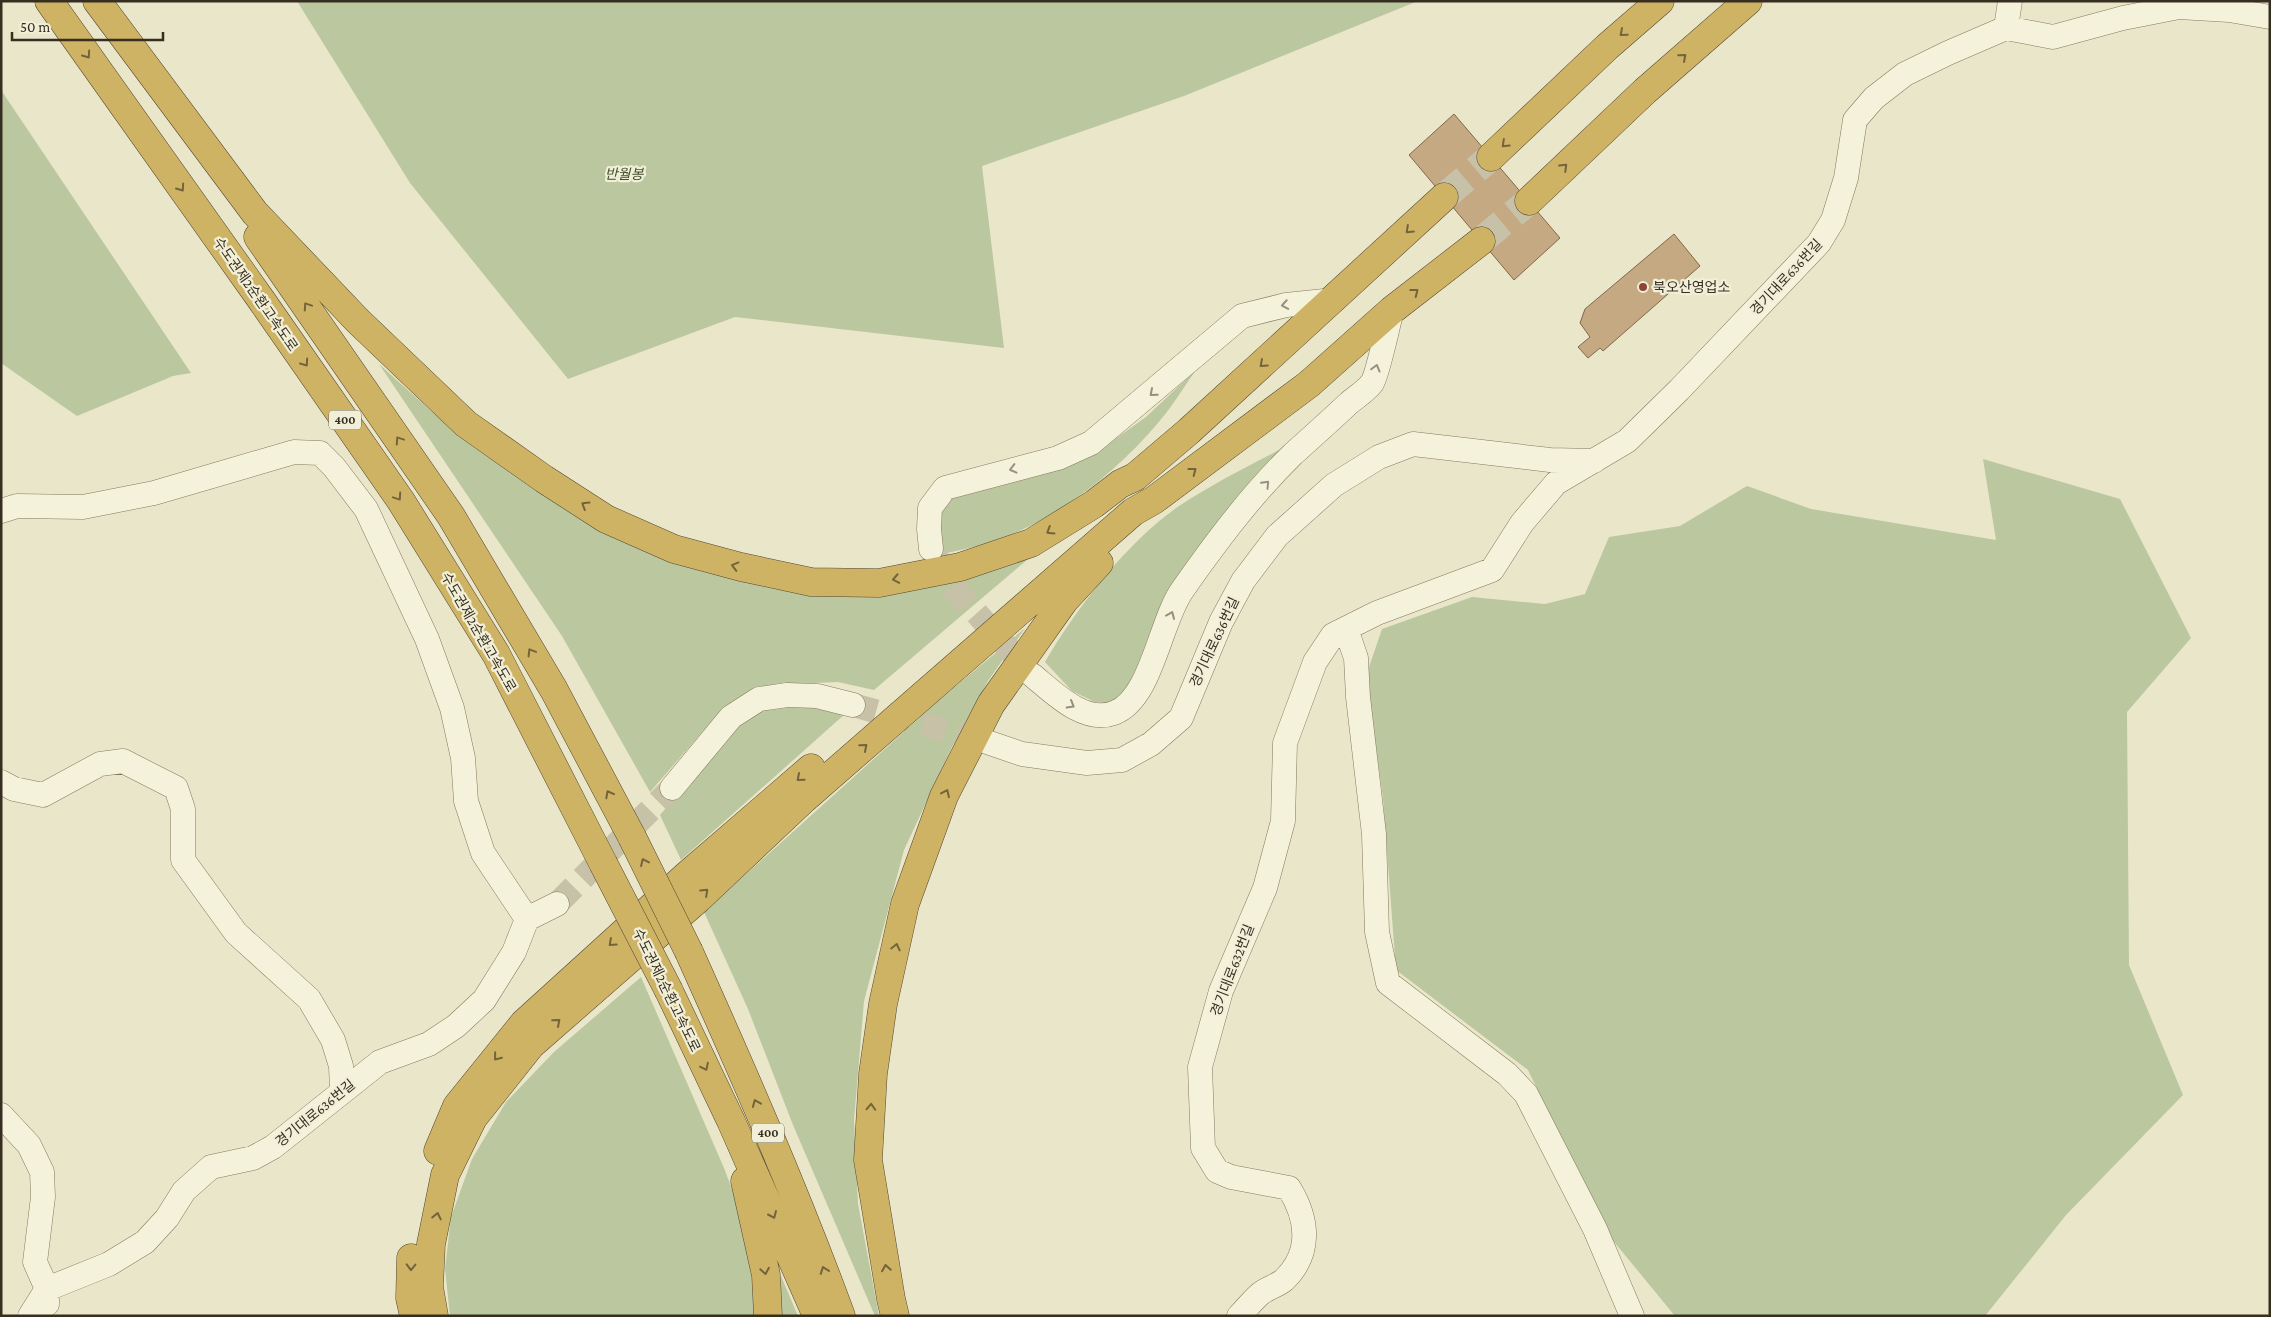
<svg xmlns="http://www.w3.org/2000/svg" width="2271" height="1317" font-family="'Crimson Pro','Noto Sans KR',serif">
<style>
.green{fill:#bbc79e}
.building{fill:#c4a983;stroke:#816848}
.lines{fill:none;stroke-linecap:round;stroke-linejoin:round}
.minor-tunnel{stroke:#c6c1a7;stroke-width:24;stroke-dasharray:24 12;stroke-linecap:butt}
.highway-tunnel{stroke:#c6c1a7;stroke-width:28;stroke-dasharray:28 14;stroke-linecap:butt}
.minor-casing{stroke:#847960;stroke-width:25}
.highway-casing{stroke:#534733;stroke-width:29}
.minor{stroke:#f5f2db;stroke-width:24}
.highway{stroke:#cfb364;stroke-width:28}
.highway-bridge-casing{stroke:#534733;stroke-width:29;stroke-linecap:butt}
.highway-bridge{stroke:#cfb364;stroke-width:28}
.oneway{stroke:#73643c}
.oneway2{stroke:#96907e}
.poi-dot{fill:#8c4536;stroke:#f2efd8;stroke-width:2}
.labels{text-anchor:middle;stroke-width:4.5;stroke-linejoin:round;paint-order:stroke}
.shield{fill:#f2efd8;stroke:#6e6958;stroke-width:1}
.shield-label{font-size:12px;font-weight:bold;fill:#362f21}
.park-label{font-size:14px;font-style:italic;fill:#40502a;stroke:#f2efd8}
.street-label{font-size:14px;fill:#362f21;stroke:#f2efd8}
.poi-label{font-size:14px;fill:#362f21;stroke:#f2efd8;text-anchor:start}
</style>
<rect width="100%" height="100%" fill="#eae6c9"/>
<path class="green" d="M 297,1 L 1418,1 L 1184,96 L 982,166 L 1004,348 L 735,317 L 568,379 L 410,183 Z
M 1,90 L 191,373 L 173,376 L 77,416 L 1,363 Z
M 379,364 L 441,420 L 533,486 L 788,588 L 1034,554 L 874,690 L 838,682 L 789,684 L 751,692 L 717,715 L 650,792 L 562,636 Z
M 1196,370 C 1183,388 1172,407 1158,423 C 1115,474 1055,521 991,542 C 975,547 959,550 943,554 L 939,543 L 941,505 L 952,495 L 1104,447 L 1146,417 Z
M 1283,448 L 1148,649 L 1124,695 L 1107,703 L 1095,702 L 1072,691 L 1045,662 C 1078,606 1126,543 1179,506 C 1212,484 1248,466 1283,448 Z
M 1983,459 L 2120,499 L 2191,638 L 2127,712 L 2129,965 L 2183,1095 L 2066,1215 L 1985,1316 L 1675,1316 L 1606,1232 L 1528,1070 L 1396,970 L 1383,798 L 1366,676 L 1382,629 L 1472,597 L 1545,604 L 1585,594 L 1609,537 L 1680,526 L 1747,486 L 1811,509 L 1996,540 Z
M 1025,628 L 988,681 L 951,749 L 904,850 L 864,1001 L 854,1120 L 858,1204 L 879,1316 L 875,1316 L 793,1125 L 748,1009 L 704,912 L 937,702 Z
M 783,703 L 810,705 L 845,714 L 681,860 L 660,815 L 742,719 Z
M 641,977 L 724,1168 L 742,1216 L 753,1266 L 755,1316 L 450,1316 L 445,1269 L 451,1217 L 472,1159 L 506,1102 L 554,1052 Z
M 781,1276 L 798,1316 L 781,1316 Z"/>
<path class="building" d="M 1454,114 L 1560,238 L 1514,280 L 1409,155 Z
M 1674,234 L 1700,266 L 1603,351 L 1600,348 L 1588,358 L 1578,347 L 1590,337 L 1580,323 L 1585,309 Z"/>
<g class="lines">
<path class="minor-tunnel" d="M 935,555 L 954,588 L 1032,675
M 853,705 L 987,742
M 557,904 L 672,788"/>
<path class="highway-tunnel" d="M 1444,197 L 1491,157
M 1481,241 L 1529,201"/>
<defs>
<path id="minor" d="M 2006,28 L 2053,37 L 2123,18 L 2179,7 L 2229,10 L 2270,17
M 1,511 L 17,506 L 83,507 L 154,493 L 294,452 L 320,453 L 334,467 L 366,509 L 427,639 L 452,708 L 463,758 L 466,801 L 483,853 L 527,919
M 931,549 L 929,529 L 930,508 L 945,488 L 1058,458 L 1091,443 L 1242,316 L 1286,305 L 1334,300
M 1346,629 L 1356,658 L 1358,697 L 1374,834 L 1377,932 L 1388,983 L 1507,1074 L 1526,1094 L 1595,1229 L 1632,1316
M 1032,675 C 1054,693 1084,724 1114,713 C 1152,699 1160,620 1183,589 C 1216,542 1251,495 1293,454 C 1312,437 1331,420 1349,403 C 1356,397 1366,391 1372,383 C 1378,374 1388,324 1392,310
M 987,742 L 1022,754 L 1087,763 L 1122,760 L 1151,744 L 1181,718 L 1221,622 L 1243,581 L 1277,536 L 1334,485 L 1379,457 L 1413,444 L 1550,460 L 1594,461
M 1,782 L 14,789 L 43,795 L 100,764 L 123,761 L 176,788 L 183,809 L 183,860 L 236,933 L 309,999 L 333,1040 L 341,1066 L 342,1091
M 672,788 L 731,717 L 759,699 L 787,695 L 817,696 L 853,705
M 1,1115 L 29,1145 L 42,1172 L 43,1197 L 35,1262 L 47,1289 L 47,1304
M 30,1316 L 47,1289 L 109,1264 L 145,1242 L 167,1218 L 184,1191 L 211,1167 L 253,1158 L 273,1147 L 380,1062 L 429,1044 L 456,1026 L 484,1000 L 514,952 L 527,919 L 557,904
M 1239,1316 C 1246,1309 1253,1300 1260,1294 C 1267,1288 1277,1286 1284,1280 C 1312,1253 1308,1219 1289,1188 L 1231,1177 L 1217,1171 L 1203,1148 L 1200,1067 L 1221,991 L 1265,888 L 1283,821 L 1285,743 L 1315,662 L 1333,635 L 1377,613 L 1492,570 L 1522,523 L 1556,483 L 1627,441 L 1679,390 L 1819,243 L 1833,220 L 1846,178 L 1855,120 L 1874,98 L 1905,74 L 1948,53 L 2006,28 L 2010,1"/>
<path id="highway" d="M 49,1 L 262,301 L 401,501 L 496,654 L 603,863
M 97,1 L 255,213 L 358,321 L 466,424 L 544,479 L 606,519 L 674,549 L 741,567 L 811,582 L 879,583 L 960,567 L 1031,543 L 1094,504 L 1120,484 L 1135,477 L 1189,431 L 1444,197
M 1491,157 L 1607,47 L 1660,1
M 1529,201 L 1645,91 L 1748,1
M 258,237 L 451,516 L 554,690 L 632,837
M 689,952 C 743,1072 796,1193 841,1316
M 669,991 L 731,1121 L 817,1316
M 438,1151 L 457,1106 L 524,1023 L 687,875 L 811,768
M 745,1181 L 766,1275 L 768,1316
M 411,1258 L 410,1298 L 414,1316
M 434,1316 L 429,1287 L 431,1244 L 445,1175 L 473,1118 L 531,1045 L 698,899 L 804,799 L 1133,512 L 1154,500 L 1309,384 L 1392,310 L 1481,241
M 895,1316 L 891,1299 L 868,1160 L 873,1074 L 883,1004 L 905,904 L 944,796 L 991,704 L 1064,601 L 1099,563"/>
</defs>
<use href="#minor" class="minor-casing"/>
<use href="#highway" class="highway-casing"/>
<use href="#minor" class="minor"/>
<use href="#highway" class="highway"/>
<defs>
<path id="highway-bridge" d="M 632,837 L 689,952
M 603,863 L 669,991"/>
</defs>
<use href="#highway-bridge" class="highway-bridge-casing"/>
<use href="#highway-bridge" class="highway-bridge"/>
</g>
<defs><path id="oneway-chevron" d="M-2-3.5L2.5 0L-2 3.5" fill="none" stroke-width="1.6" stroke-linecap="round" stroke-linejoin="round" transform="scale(1.25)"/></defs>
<g class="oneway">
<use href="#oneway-chevron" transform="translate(1623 33) rotate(139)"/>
<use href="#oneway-chevron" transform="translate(87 55) rotate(55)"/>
<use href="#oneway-chevron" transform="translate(1683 57) rotate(-41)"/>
<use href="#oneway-chevron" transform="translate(1505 144) rotate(137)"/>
<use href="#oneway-chevron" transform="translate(1564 167) rotate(-44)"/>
<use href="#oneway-chevron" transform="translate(181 188) rotate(55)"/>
<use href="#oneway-chevron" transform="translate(1409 230) rotate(137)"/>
<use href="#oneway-chevron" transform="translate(1415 292) rotate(-38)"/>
<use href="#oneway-chevron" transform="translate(307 306) rotate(-124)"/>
<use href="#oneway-chevron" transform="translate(305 363) rotate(55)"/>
<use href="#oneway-chevron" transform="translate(1263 364) rotate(138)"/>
<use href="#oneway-chevron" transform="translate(399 440) rotate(-124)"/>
<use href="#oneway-chevron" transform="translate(1193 471) rotate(-37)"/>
<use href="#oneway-chevron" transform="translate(398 497) rotate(56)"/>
<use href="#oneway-chevron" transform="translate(585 505) rotate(-148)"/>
<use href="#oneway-chevron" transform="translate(1050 531) rotate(148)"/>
<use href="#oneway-chevron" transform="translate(735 566) rotate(-165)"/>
<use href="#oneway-chevron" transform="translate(896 579) rotate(169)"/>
<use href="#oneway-chevron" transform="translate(531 652) rotate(-121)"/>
<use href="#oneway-chevron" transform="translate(864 747) rotate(-41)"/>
<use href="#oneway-chevron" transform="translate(800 778) rotate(139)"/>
<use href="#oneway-chevron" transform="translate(946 793) rotate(-65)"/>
<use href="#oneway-chevron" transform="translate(609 794) rotate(-118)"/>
<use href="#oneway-chevron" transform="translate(644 862) rotate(-115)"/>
<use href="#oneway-chevron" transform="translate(705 892) rotate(-43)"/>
<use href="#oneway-chevron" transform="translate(612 943) rotate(138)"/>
<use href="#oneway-chevron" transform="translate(896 947) rotate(-77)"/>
<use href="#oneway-chevron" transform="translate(557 1022) rotate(-41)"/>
<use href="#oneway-chevron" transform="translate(497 1057) rotate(129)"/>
<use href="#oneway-chevron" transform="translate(705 1067) rotate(64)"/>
<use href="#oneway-chevron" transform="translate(756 1103) rotate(-112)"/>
<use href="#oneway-chevron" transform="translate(871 1107) rotate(-87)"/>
<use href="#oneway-chevron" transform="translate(773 1215) rotate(66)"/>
<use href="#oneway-chevron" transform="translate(437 1216) rotate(-78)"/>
<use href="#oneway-chevron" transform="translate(411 1267) rotate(91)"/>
<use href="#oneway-chevron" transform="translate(886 1268) rotate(-99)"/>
<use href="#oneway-chevron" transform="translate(824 1270) rotate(-110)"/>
<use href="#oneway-chevron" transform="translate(765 1271) rotate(80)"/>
</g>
<g class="oneway2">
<use href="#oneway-chevron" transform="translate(1285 305) rotate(170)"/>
<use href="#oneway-chevron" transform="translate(1376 368) rotate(-75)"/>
<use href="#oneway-chevron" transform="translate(1153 393) rotate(139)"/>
<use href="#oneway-chevron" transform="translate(1013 469) rotate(166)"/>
<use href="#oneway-chevron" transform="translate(1266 484) rotate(-47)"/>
<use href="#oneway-chevron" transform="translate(1171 615) rotate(-67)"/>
<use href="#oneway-chevron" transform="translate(1071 705) rotate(30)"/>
</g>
<circle class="poi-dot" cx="1643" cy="287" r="5"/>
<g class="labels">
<g class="shield">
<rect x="329" y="410.5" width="32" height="19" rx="4"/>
<rect x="752" y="1123.5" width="32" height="19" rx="4"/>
</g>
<g class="shield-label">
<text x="345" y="424">400</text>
<text x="768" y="1137">400</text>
</g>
<g class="park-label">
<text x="624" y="179">반월봉</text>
</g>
<g class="street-label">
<text transform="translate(1786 277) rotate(-47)" y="5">경기대로636번길</text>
<text transform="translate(256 294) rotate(55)" y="5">수도권제2순환고속도로</text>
<text transform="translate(479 632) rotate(60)" y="5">수도권제2순환고속도로</text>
<text transform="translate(1214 642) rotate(-65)" y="5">경기대로636번길</text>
<text transform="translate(1232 970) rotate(-69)" y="5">경기대로632번길</text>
<text transform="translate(667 990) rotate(64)" y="5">수도권제2순환고속도로</text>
<text transform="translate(315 1113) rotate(-39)" y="5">경기대로636번길</text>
</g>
<g class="poi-label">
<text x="1653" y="292">북오산영업소</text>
</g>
</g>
<rect width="2271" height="1317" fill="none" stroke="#362f21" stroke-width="5"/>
<path d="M12 32v8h151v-8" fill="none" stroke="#362f21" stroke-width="2.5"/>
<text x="20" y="32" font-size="15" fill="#362f21" stroke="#f2efd8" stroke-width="4" paint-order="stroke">50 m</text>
</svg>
